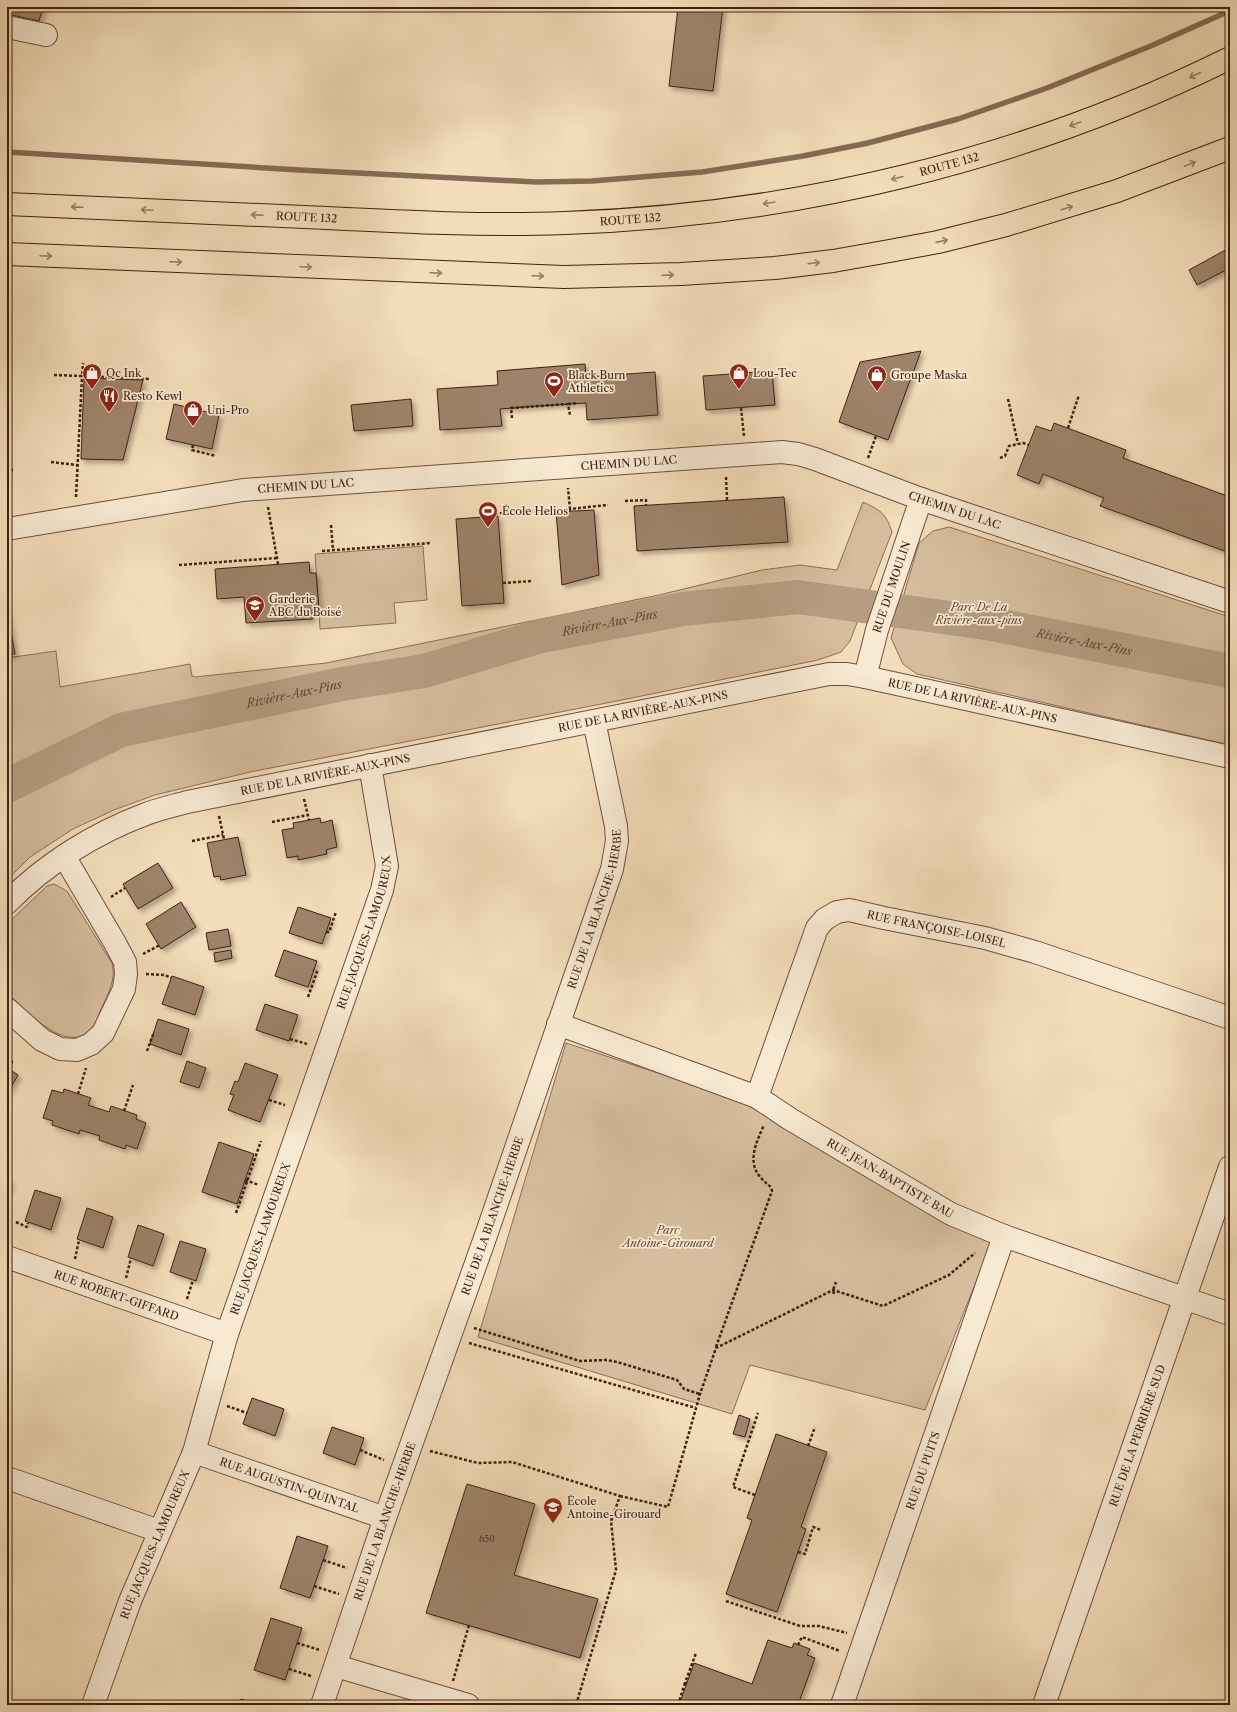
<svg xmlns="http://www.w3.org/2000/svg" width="1237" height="1712" font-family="'Libre Caslon Text',serif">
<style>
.green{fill:#d5bd9d;stroke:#8b6e58}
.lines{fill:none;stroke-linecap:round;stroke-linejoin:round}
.stream{stroke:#876b55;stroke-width:5.5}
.river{stroke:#b69d81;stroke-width:34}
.building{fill:#9e8269;stroke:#412012;filter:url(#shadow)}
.minor-casing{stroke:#6e4f3c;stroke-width:24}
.highway-casing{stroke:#412012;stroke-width:24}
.path{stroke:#412012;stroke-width:2.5;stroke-dasharray:3 2;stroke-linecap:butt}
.minor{stroke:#f7e9d2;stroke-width:22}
.highway{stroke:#f3ddba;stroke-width:22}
.oneway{stroke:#9a7e66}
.labels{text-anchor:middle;stroke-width:3.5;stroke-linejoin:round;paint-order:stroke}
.number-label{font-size:9px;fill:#583828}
.street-label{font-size:11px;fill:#412012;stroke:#f7e9d2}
.poi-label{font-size:11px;fill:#412012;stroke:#f7e9d2;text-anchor:start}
.park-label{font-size:11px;font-style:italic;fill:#664735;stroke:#f7e9d2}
.water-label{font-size:12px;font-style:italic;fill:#644633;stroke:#f7e9d2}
</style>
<defs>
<filter id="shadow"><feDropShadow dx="3.5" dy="3.5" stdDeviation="2" flood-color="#0004"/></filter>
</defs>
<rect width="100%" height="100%" fill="#f3ddba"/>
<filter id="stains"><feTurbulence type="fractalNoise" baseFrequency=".005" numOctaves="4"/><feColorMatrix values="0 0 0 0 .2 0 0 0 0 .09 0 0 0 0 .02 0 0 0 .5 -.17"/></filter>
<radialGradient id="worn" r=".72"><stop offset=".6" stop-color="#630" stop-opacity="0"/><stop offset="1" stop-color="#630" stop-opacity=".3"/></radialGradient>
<path class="green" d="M 863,502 C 880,510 886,513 892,532 L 850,641 L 841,652 L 818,660 L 617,701 L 250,772 L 155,795 L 114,810 L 73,829 L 30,857 L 7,880 L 7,658 L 56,651 L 60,687 L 190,664 L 192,676 L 195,677 L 326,663 L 659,595 L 762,570 L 800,565 L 837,570 Z
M 949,527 L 1230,617 L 1230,745 L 917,674 L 903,664 L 891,638 L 919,543 L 933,531 Z
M 423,546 L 427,600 L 394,603 L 396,623 L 320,629 L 315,554 Z
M 54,884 L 67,891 L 112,963 C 116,980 109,992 102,1007 C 99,1013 97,1021 93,1027 C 70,1059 23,1009 7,992 L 7,924 L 47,886 Z
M 566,1043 L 735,1098 L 926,1209 L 993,1239 L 925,1410 L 750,1365 L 732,1414 L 478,1337 Z"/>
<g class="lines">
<path class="stream" d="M 7,152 L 299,170 L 536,182 L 592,181 L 702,172 L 803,156 L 868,143 L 958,119 L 1047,88 L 1153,45 L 1227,12"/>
<path class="river" id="s1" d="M 7,786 L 121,730 L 342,684 L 424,671 L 541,636 L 683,609 L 798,597 L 986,623 L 1230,671"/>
</g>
<path class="building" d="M 7,7 L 43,7 L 39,21 L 7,14 Z
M 678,7 L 723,7 L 713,91 L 669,86 Z
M 1229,248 L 1230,268 L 1197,285 L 1189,270 Z
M 921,351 L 888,440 L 839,422 L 860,362 Z
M 585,364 L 586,377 L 655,372 L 658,415 L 587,420 L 586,403 L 539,406 L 500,409 L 502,426 L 440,430 L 437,389 L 498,385 L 497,371 Z
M 772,371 L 775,405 L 706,410 L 703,376 Z
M 84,378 L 143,380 L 123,460 L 81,459 Z
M 411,399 L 413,426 L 354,431 L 351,405 Z
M 174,404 L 219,415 L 212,449 L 166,439 Z
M 1054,423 L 1126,450 L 1123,458 L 1230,497 L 1230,553 L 1100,506 L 1104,498 L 1043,474 L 1039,484 L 1017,475 L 1036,426 L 1051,431 Z
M 784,497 L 788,542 L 637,551 L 634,506 Z
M 594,510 L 599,575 L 562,585 L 556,512 Z
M 498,516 L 504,603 L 462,606 L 456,519 Z
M 309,562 L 310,573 L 316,573 L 319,610 L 312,610 L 313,619 L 246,623 L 244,597 L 217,599 L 215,569 Z
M 7,609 L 15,654 L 7,655 Z
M 320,818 L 321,823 L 332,820 L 337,847 L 326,850 L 327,854 L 298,860 L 298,856 L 287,858 L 282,830 L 294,828 L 293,823 Z
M 238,837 L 246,875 L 221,880 L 220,876 L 214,877 L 207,843 Z
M 158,863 L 173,888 L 138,909 L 123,884 Z
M 181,902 L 196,927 L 161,949 L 146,924 Z
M 298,907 L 331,918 L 322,944 L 289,933 Z
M 228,929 L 231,946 L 209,950 L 206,933 Z
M 231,950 L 232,958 L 215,962 L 214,953 Z
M 284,950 L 317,961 L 308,987 L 275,976 Z
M 172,976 L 204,987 L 195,1015 L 162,1004 Z
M 265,1004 L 298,1015 L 289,1041 L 256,1030 Z
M 158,1019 L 189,1029 L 181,1055 L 150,1044 Z
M 187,1061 L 206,1068 L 199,1088 L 180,1082 Z
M 245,1063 L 278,1075 L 260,1122 L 228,1110 L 234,1095 L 230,1094 L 235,1081 L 238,1082 Z
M 7,1068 L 18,1075 L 7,1094 Z
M 64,1089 L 91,1098 L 88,1105 L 109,1112 L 111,1106 L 137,1115 L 136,1119 L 146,1123 L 137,1149 L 126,1145 L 125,1149 L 99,1140 L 100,1136 L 80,1130 L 79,1134 L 52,1125 L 53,1121 L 43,1118 L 52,1090 L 63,1093 Z
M 219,1142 L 254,1154 L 237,1204 L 202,1192 Z
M 7,1180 L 11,1181 L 7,1193 Z
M 35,1190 L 61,1198 L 51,1230 L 25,1221 Z
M 87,1208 L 113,1217 L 103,1248 L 77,1239 Z
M 138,1225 L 164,1234 L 153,1266 L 128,1257 Z
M 180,1241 L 206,1249 L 196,1281 L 170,1272 Z
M 252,1398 L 284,1409 L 275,1436 L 243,1424 Z
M 739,1415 L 750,1419 L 745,1437 L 733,1434 Z
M 332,1427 L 364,1438 L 355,1465 L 323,1453 Z
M 776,1434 L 827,1452 L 801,1527 L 806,1529 L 777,1612 L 726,1594 L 752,1520 L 747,1518 Z
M 467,1484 L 535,1504 L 514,1575 L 598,1599 L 580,1658 L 426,1613 Z
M 297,1536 L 328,1546 L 310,1598 L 280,1588 Z
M 271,1618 L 302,1628 L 285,1680 L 254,1670 Z
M 768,1640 L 792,1648 L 794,1643 L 810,1649 L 807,1655 L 815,1658 L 798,1705 L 679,1705 L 694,1663 L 752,1684 Z
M 241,1699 L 258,1705 L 239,1705 Z"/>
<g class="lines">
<defs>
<g id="minor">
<path d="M 7,27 L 46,35"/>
<path id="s2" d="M 7,529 L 243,490 L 782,452 L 798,454 L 815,459 L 921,499 L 1230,602"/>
<path id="s3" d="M 865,677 L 877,630 L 921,499"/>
<path id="s4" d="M 7,903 C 45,864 95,833 146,814 C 159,809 173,806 187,802 L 829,674 L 847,674 L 865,677 L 1230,757"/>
<path d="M 7,1009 L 42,1040 L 60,1049 L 77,1050 L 91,1044 L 103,1033 L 124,989 L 126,974 L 125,962 L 115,943 L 64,856"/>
<path id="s5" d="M 558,1024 L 757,1097 L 790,1119 L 951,1214 L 1004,1236 L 1230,1314"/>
<path id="s6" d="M 757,1097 L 817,928 L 825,919 L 837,912 L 849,910 L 884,918 L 985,938 L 1035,952 L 1230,1018"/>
<path id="s7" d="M 7,1257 L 227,1334"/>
<path id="s8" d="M 194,1452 L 385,1518"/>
<path d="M 7,1478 L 159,1531"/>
<path d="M 336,1666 L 468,1705"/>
<path id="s9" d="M 93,1705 L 130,1601 L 194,1452 L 227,1334 L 382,890 L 387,866 L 370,765"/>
<path id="s10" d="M 322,1705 L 385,1518 L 485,1238 L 612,869 L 617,841 L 616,826 L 594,721"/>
<path id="s11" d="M 842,1705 L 1004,1236"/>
<path id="s12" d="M 1044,1705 L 1230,1167"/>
</g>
<g id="highway">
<path id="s13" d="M 7,204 C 114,209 220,213 327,218 C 406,222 486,226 565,223 C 795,215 1024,160 1230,58"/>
<path d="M 7,254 L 564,277 L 681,274 L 775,268 L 833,261 L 884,252 L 938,242 L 1006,225 L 1117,191 L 1230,148"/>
</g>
</defs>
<use href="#minor" class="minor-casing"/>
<use href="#highway" class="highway-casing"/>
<path class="path" d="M 54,375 L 82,376 L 83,363
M 1008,399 L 1018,444
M 568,404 L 578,403
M 741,408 L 744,436
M 512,418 L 511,408 L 568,404 L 570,415
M 1068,428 L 1079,395
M 193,445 L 192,450 L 216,456
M 868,458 L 876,436
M 1000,458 L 1005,456 L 1009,446 L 1023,443 L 1029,445
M 51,462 L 77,465
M 7,470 L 13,470
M 726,477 L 727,500
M 76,497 L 82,376 L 149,379
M 625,501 L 646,500 L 646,505
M 268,507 L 278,564
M 570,511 L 570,509 L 608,505
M 489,517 L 488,514 L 570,509 L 568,488
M 331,525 L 333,550
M 322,551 L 431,543
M 179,565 L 277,558
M 503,583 L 532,581
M 304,799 L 309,820
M 219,816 L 224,839
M 272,822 L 308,815
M 192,841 L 223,835
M 111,897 L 125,888
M 326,932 L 329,932 L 336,912
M 143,954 L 160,945
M 146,974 L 165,975 L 171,978
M 308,997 L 317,972 L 313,970
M 290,1039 L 307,1044
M 147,1051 L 154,1032
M 7,1058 L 12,1062 L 9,1069
M 78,1094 L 86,1068
M 269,1100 L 285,1105
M 124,1111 L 133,1085
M 245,1180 L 259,1185
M 236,1213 L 261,1141
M 16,1222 L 27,1227 L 28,1223
M 75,1259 L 79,1240
M 126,1278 L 131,1258
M 834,1294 L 833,1290 L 836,1282
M 187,1299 L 193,1280
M 474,1328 L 580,1361 L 607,1360 L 617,1362 L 677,1380 L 684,1389 L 700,1394
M 469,1343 L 696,1408
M 716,1347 L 772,1191 C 771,1185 766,1184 762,1179 C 746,1163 756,1143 764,1125
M 227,1406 L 247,1413
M 808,1446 L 815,1427
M 360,1450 L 384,1460
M 430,1451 L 478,1463 L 512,1462 L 620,1496 L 611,1521 L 616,1570 L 576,1705
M 755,1495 L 733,1487 L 758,1413
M 620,1496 L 668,1507 L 700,1394 L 716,1348 L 833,1290 L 883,1306 L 949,1275 L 975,1253
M 798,1552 L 805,1554 L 813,1527 L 821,1530
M 323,1560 L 347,1568
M 314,1586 L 339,1594
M 726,1601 L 800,1626 L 819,1626 L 847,1633
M 297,1643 L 320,1650
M 798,1645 L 802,1637 L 840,1651
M 289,1669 L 311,1676
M 453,1681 L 469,1625
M 687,1683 L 685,1683 L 696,1653
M 678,1705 L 685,1683"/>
<use href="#minor" class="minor"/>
<use href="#highway" class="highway"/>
</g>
<defs><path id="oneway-shaft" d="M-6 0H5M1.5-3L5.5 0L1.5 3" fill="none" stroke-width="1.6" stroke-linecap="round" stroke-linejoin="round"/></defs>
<g class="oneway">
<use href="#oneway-shaft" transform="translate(1195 75) rotate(154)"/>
<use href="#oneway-shaft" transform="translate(1075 124) rotate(160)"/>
<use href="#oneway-shaft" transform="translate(1190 164) rotate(-22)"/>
<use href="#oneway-shaft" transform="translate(897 178) rotate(166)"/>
<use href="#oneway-shaft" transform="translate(769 203) rotate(171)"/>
<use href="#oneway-shaft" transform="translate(77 207) rotate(-178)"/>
<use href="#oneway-shaft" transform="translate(1067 208) rotate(-18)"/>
<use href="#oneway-shaft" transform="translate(147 210) rotate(-177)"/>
<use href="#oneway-shaft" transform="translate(257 215) rotate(-177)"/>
<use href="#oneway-shaft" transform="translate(942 241) rotate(-13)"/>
<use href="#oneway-shaft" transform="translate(46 256) rotate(2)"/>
<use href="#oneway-shaft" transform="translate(176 262) rotate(2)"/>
<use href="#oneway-shaft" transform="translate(814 263) rotate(-7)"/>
<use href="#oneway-shaft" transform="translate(306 267) rotate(2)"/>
<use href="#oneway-shaft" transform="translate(436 273) rotate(2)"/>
<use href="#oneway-shaft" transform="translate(668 275) rotate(-2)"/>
<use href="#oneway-shaft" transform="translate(538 276) rotate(2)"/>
</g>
<defs>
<symbol id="shop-pin" viewBox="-11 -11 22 30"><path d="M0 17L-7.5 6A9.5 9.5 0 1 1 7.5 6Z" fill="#8f2418" stroke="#f7e9d2"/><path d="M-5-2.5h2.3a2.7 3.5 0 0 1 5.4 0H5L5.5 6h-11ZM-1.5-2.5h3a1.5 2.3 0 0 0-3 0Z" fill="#fff"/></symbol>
<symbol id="stadium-pin" viewBox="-11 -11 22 30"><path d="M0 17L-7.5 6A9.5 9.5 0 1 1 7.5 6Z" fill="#8f2418" stroke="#f7e9d2"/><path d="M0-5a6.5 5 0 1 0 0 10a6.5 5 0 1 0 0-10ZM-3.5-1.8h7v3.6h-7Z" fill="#fff"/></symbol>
<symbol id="restaurant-pin" viewBox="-11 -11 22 30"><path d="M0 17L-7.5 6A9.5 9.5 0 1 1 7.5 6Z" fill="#8f2418" stroke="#f7e9d2"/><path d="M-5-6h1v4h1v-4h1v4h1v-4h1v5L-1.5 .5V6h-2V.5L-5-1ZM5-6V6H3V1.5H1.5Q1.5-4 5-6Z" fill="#fff"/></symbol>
<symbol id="school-pin" viewBox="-11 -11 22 30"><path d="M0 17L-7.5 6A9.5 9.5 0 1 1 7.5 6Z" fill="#8f2418" stroke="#f7e9d2"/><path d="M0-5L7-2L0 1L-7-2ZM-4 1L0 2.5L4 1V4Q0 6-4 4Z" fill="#fff"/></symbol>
</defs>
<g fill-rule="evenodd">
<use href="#shop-pin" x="81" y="362" width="22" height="30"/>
<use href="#shop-pin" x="728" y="362" width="22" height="30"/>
<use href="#shop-pin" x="866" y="364" width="22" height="30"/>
<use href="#stadium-pin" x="543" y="370" width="22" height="30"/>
<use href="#restaurant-pin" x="98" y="385" width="22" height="30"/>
<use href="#shop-pin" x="182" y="399" width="22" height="30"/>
<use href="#stadium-pin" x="477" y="500" width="22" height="30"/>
<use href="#school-pin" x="244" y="594" width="22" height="30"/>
<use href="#school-pin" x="542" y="1496" width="22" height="30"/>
</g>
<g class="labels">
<g class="number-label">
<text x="487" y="1542">650</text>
</g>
<g class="street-label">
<text dy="4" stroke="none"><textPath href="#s13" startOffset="948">ROUTE 132</textPath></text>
<text dy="4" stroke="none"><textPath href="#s13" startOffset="300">ROUTE 132</textPath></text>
<text dy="4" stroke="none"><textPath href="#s13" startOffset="624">ROUTE 132</textPath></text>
<text dy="4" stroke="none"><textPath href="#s2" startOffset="626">CHEMIN DU LAC</textPath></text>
<text dy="4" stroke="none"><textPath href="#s2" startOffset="302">CHEMIN DU LAC</textPath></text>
<text dy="4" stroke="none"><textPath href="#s2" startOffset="962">CHEMIN DU LAC</textPath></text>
<text dy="4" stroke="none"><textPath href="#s3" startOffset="94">RUE DU MOULIN</textPath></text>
<text dy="4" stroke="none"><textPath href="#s4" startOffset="1010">RUE DE LA RIVIÈRE-AUX-PINS</textPath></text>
<text dy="4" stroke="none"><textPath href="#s4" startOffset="674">RUE DE LA RIVIÈRE-AUX-PINS</textPath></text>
<text dy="4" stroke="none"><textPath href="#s4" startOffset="350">RUE DE LA RIVIÈRE-AUX-PINS</textPath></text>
<text dy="4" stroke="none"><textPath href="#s10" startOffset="842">RUE DE LA BLANCHE-HERBE</textPath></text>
<text dy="4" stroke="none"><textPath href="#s6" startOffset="307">RUE FRANÇOISE-LOISEL</textPath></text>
<text dy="4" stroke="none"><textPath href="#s9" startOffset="820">RUE JACQUES-LAMOUREUX</textPath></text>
<text dy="4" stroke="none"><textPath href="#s5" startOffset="368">RUE JEAN-BAPTISTE BAU</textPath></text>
<text dy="4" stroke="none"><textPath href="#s10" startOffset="518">RUE DE LA BLANCHE-HERBE</textPath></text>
<text dy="4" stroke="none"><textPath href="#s9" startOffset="496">RUE JACQUES-LAMOUREUX</textPath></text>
<text dy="4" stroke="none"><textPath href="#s7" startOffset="116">RUE ROBERT-GIFFARD</textPath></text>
<text dy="4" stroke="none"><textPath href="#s12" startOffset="285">RUE DE LA PERRIÈRE SUD</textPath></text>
<text dy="4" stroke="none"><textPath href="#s11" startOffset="248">RUE DU PUITS</textPath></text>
<text dy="4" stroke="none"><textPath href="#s8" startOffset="101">RUE AUGUSTIN-QUINTAL</textPath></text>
<text dy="4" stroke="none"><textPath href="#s10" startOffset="194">RUE DE LA BLANCHE-HERBE</textPath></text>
<text dy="4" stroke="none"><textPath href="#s9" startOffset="172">RUE JACQUES-LAMOUREUX</textPath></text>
</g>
<g class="poi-label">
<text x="106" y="377">Qc Ink</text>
<text x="753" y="377">Lou-Tec</text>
<text x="568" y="379">Black Burn<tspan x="568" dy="13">Athletics</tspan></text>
<text x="891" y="379">Groupe Maska</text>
<text x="123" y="400">Resto Kewl</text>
<text x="207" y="414">Uni-Pro</text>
<text x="502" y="515">École Helios</text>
<text x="269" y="603">Garderie<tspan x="269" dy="13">ABC du Boisé</tspan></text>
<text x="567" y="1505">École<tspan x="567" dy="13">Antoine-Girouard</tspan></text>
</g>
<g class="park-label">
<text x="979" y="611">Parc De La<tspan x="979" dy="13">Rivière-aux-pins</tspan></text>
<text x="668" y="1234">Parc<tspan x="668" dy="13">Antoine-Girouard</tspan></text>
</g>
<g class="water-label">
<text dy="4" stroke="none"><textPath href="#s1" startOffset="628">Rivière-Aux-Pins</textPath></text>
<text dy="4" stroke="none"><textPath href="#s1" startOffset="1108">Rivière-Aux-Pins</textPath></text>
<text dy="4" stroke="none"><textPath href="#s1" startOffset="304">Rivière-Aux-Pins</textPath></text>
</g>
</g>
<rect width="1237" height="1712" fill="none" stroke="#f3ddba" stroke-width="24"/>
<rect x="8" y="8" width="1221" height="1696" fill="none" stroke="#412012" stroke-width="2"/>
<rect x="12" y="12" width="1213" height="1688" fill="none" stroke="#412012"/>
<rect width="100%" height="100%" filter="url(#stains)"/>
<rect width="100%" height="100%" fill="url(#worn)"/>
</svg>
